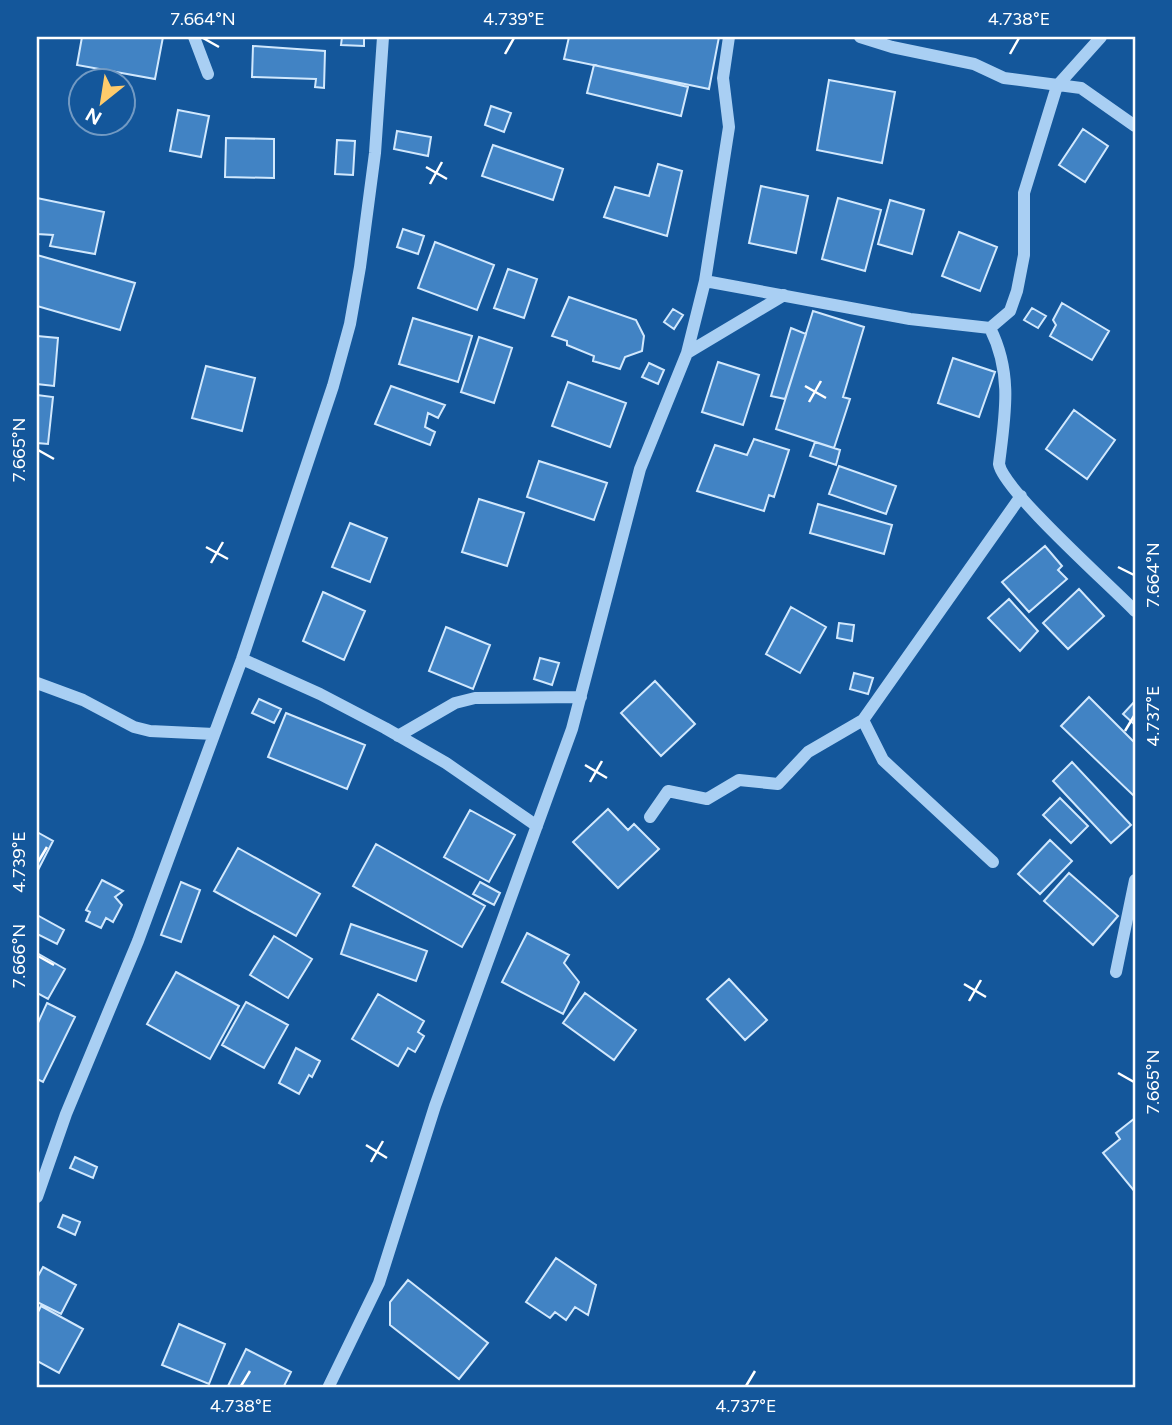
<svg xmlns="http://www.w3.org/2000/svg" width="1172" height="1425" font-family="Figtree,sans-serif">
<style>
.building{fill:#4183c4;stroke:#d1e8fd;stroke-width:2}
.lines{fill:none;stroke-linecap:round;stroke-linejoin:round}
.minor{stroke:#a9cff3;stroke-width:12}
.ticks{fill:none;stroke:#fff;stroke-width:2.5}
.neatline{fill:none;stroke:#fff;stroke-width:2.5}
.ticks-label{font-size:18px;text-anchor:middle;fill:#fff}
</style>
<rect width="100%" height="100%" fill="#14579b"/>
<path class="building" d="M 82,37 L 163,37 L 155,79 L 77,65 Z
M 342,37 L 364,37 L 364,46 L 341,45 Z
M 569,37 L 719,37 L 709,89 L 564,59 Z
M 253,46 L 325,51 L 324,88 L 315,87 L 316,79 L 252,77 Z
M 594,65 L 688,87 L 681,116 L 587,93 Z
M 829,80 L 895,92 L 882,163 L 817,150 Z
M 491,106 L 511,113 L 504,132 L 485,125 Z
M 178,110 L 209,116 L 201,157 L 170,151 Z
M 1083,129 L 1108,146 L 1085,182 L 1059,165 Z
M 397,131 L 431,137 L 428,156 L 394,149 Z
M 226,138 L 274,139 L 274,178 L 225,177 Z
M 337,140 L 355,141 L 353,175 L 335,174 Z
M 493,145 L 563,169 L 553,200 L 482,176 Z
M 658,164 L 682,171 L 667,236 L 604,217 L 615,187 L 649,196 Z
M 761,186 L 808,196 L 796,253 L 749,243 Z
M 37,198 L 104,212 L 95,254 L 50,246 L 53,235 L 37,234 Z
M 838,198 L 881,210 L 865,271 L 822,259 Z
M 890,200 L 924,210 L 912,254 L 878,244 Z
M 403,229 L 424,236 L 418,254 L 397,247 Z
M 959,232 L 997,247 L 980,291 L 942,276 Z
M 435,242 L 494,265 L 477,310 L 418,288 Z
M 37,255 L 135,283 L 120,330 L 37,306 Z
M 508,269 L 537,279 L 524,318 L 494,308 Z
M 569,297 L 636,320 L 644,336 L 642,351 L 625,357 L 620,369 L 593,361 L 594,356 L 567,345 L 567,341 L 552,336 Z
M 1062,303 L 1109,331 L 1092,360 L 1050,336 L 1056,325 L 1053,320 Z
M 1032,308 L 1046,316 L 1038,328 L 1024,320 Z
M 673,309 L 683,315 L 674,329 L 664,322 Z
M 813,311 L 864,327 L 843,397 L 850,399 L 834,448 L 776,429 Z
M 413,318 L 472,336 L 458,382 L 399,364 Z
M 791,328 L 806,334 L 785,399 L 771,396 Z
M 37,336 L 58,338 L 54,386 L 37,384 Z
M 479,337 L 512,348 L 494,403 L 461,392 Z
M 953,358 L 995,372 L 979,417 L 938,403 Z
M 718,362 L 759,375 L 743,425 L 702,412 Z
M 649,363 L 664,370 L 658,384 L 642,377 Z
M 206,366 L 255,378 L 242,431 L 192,418 Z
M 568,382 L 626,403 L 610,447 L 552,426 Z
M 391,386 L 445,405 L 438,418 L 428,413 L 425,427 L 435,432 L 430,445 L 375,424 Z
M 37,395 L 53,397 L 48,444 L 37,443 Z
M 1074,410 L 1115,440 L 1087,479 L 1046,449 Z
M 754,439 L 789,450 L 774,497 L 769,495 L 764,511 L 697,491 L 715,445 L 747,455 Z
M 815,442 L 840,450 L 836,465 L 810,456 Z
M 539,461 L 607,483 L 594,520 L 527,497 Z
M 839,466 L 896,486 L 886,514 L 829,494 Z
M 479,499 L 524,513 L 507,566 L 462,552 Z
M 818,504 L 892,525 L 884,554 L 810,533 Z
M 350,523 L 387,538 L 370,582 L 332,567 Z
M 1045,546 L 1062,566 L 1058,570 L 1067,579 L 1029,612 L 1002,582 Z
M 1079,589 L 1104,616 L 1068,649 L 1043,623 Z
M 323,592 L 365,611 L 344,660 L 303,641 Z
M 1009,599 L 1038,631 L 1020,651 L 988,618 Z
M 791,607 L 826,627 L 800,673 L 766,654 Z
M 839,623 L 854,625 L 852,641 L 837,638 Z
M 446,627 L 490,645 L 473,689 L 429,671 Z
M 540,658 L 559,663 L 552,685 L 534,679 Z
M 854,673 L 873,678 L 868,694 L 850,689 Z
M 655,681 L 695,724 L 661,756 L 621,713 Z
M 1089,697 L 1135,743 L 1135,797 L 1061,726 Z
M 259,699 L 281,709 L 274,723 L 252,713 Z
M 1135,701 L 1135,725 L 1123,714 Z
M 286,713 L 365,745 L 347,789 L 268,757 Z
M 1072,762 L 1131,825 L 1111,843 L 1053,781 Z
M 1060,798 L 1088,826 L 1071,843 L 1043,815 Z
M 608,809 L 628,830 L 634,824 L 659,849 L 618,888 L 573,842 Z
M 470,810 L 515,835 L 489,882 L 444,857 Z
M 37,832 L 53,841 L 37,872 Z
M 1050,840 L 1072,861 L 1040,894 L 1018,874 Z
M 376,844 L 485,906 L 462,947 L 353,886 Z
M 238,848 L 320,894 L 296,936 L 214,891 Z
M 1069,873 L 1118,916 L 1093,945 L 1044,901 Z
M 102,880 L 123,891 L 115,897 L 122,905 L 113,922 L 106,918 L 101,928 L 86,921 L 90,912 L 86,910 Z
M 181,882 L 200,890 L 181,942 L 161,935 Z
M 480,882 L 500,893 L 494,905 L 473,894 Z
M 37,915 L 64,930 L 57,944 L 37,934 Z
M 351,924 L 427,951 L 416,981 L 341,954 Z
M 527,933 L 569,955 L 564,963 L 579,982 L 563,1014 L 502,982 Z
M 274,936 L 312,959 L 288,998 L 250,975 Z
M 37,953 L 65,969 L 48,999 L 37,993 Z
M 176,972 L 239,1006 L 210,1059 L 147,1024 Z
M 729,979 L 767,1020 L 745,1040 L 707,999 Z
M 585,993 L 636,1030 L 614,1060 L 563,1023 Z
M 378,994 L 424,1021 L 418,1032 L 424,1036 L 415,1052 L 408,1048 L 398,1066 L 352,1039 Z
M 246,1002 L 288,1025 L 264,1068 L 222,1045 Z
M 47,1003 L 75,1017 L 43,1082 L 37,1079 L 37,1025 Z
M 296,1048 L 320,1061 L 312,1077 L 309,1075 L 299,1094 L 279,1083 Z
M 1135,1118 L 1135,1192 L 1103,1153 L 1120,1139 L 1116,1133 Z
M 75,1157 L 97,1167 L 93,1178 L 70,1168 Z
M 63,1215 L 80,1222 L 75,1235 L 58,1227 Z
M 556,1258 L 596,1285 L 588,1315 L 575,1307 L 566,1320 L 555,1312 L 550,1318 L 526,1302 Z
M 43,1267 L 76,1285 L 61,1314 L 37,1302 L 37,1278 Z
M 408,1280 L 488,1343 L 459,1379 L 390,1325 L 390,1302 Z
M 41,1306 L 83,1329 L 59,1373 L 37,1361 L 37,1314 Z
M 179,1324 L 225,1344 L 209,1384 L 162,1365 Z
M 246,1349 L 291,1372 L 283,1388 L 227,1388 Z"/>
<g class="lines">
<path class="minor" d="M 194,37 L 208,74
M 729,37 L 723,78 L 729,127 L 705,281 L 910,319 L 990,328 L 1010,311 L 1017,291 L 1024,255 L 1024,193 L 1057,86 L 1101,37
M 860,37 L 892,47 L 974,64 L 1004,78 L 1081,88 L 1135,126
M 990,328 C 1013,374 1005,415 999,464 C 1003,490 1111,586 1135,611
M 687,353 L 784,295
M 242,659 L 320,694 L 385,728 L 446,763 L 537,826
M 37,683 L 83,700 L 134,727 L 150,731 L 214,734
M 398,736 L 455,703 L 475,698 L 581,697
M 650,817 L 668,791 L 707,799 L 739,780 L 778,784 L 808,752 L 863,720
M 993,862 L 883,760 L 863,720 L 1021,496
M 1116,972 L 1135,880
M 37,1197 L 66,1114 L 138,941 L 242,659 L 333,386 L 350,324 L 360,267 L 375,153 L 383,37
M 328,1388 L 379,1283 L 435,1106 L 572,729 L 640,469 L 687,353 L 705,281"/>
</g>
<path class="ticks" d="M 203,38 L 219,47M 505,54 L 514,38M 1010,54 L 1019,38M 426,167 L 447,179M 430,184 L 442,162M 805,386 L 826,398M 809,402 L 821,381M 38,450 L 54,459M 206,547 L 228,559M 211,563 L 223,542M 1118,567 L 1134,575M 1125,731 L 1134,716M 585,765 L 607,778M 590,782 L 602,761M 38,862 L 47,847M 38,956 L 54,965M 964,984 L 986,997M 969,1001 L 981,980M 1118,1073 L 1134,1082M 366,1145 L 387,1158M 371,1162 L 383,1141M 241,1386 L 250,1371M 746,1386 L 755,1371"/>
<rect width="1172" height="1425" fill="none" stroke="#14579b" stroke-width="77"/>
<g transform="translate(102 102) rotate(210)"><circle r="33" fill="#14579b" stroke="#729ac3" stroke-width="2"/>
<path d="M0-5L12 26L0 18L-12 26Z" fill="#ffcb6b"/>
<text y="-10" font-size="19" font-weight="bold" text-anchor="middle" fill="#ffffff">N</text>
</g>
<rect x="38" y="38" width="1096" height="1348" class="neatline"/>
<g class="ticks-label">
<text x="203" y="25">7.664°N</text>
<text x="514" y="25">4.739°E</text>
<text x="1019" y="25">4.738°E</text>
<text transform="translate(19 450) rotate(-90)" y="6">7.665°N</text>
<text transform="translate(1153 575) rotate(-90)" y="6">7.664°N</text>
<text transform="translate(1153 716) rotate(-90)" y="6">4.737°E</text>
<text transform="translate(19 862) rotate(-90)" y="6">4.739°E</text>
<text transform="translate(19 956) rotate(-90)" y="6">7.666°N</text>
<text transform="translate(1153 1082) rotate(-90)" y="6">7.665°N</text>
<text x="241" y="1412">4.738°E</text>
<text x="746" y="1412">4.737°E</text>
</g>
</svg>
